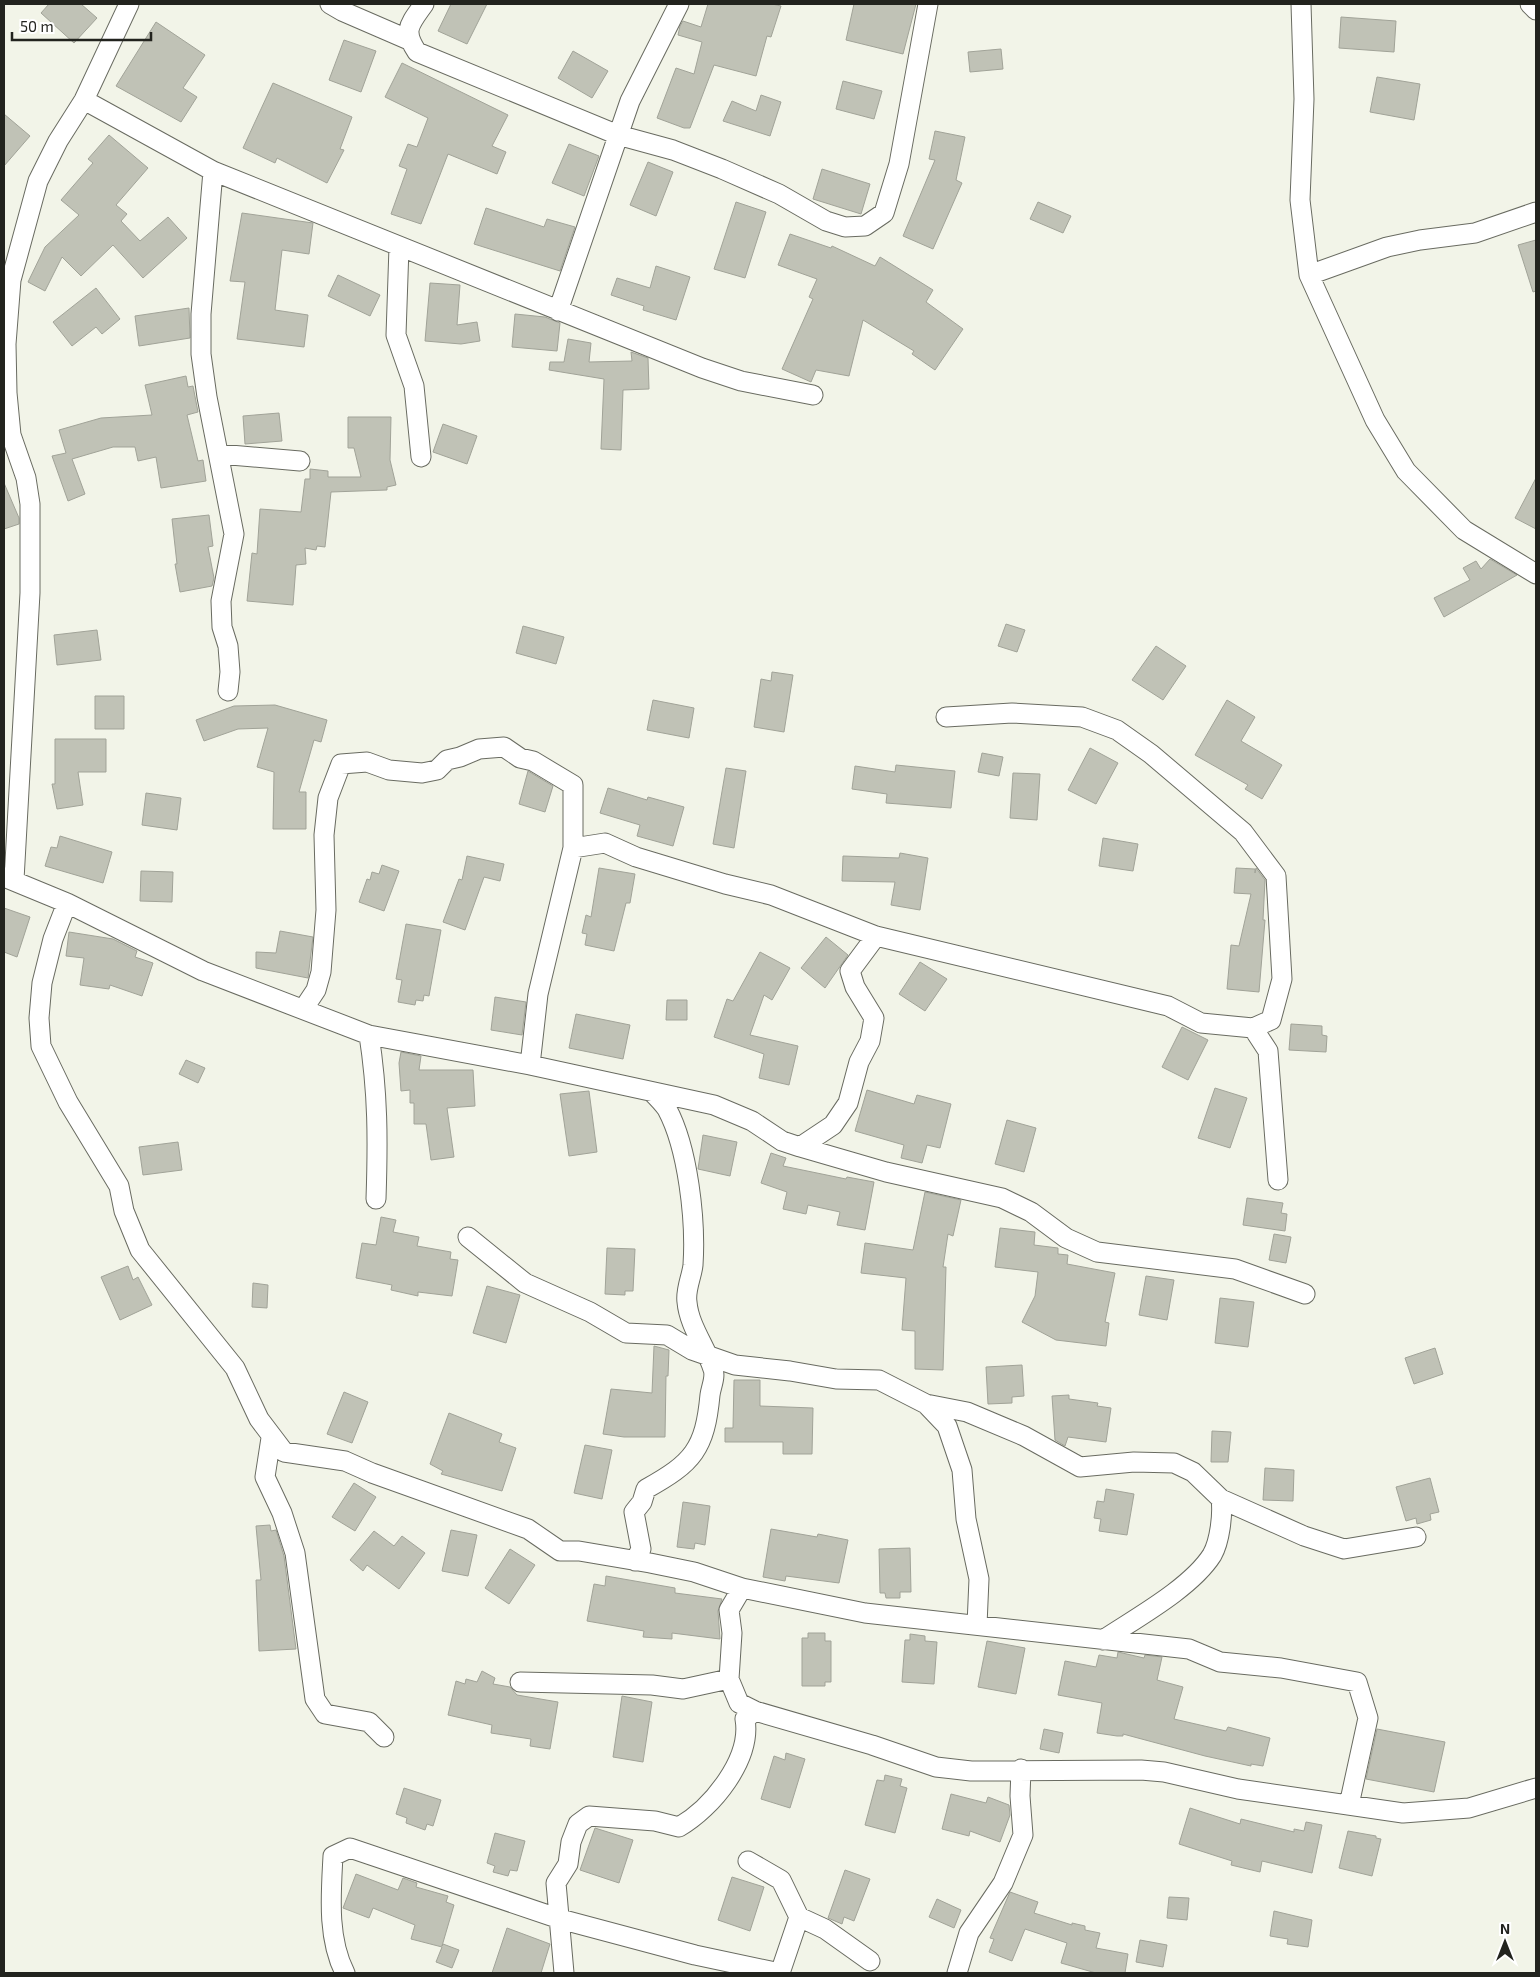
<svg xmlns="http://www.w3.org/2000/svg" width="1540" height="1977" font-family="'Exo 2',sans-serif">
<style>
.building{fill:#c0c2b6;stroke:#a1a398}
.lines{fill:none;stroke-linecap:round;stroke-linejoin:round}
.minor-casing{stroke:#696b61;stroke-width:21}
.minor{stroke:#fff;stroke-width:19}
</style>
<rect width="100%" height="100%" fill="#f2f4e8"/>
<path class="building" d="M 49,4 L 81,4 L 97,18 L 74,43 L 41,13 Z
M 451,4 L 487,4 L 467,44 L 438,31 Z
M 708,4 L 772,4 L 781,6 L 771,37 L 767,36 L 756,76 L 714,65 L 690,128 L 684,128 L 657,118 L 676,68 L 694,74 L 702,42 L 678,35 L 680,26 L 683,21 L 701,27 Z
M 854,4 L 916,4 L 903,54 L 846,40 Z
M 1341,17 L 1396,21 L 1394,52 L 1339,48 Z
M 156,22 L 205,55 L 183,88 L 197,97 L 181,122 L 116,86 Z
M 344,40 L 376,51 L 361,92 L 329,80 Z
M 1001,49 L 1003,69 L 970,72 L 968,52 Z
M 573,51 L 608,71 L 592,98 L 558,78 Z
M 402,63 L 508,115 L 492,146 L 506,152 L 497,174 L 448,154 L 421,224 L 391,214 L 407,169 L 399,166 L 408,144 L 417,147 L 428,118 L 385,97 Z
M 1377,77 L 1420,84 L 1414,120 L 1370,112 Z
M 843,81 L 882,91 L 874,119 L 836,109 Z
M 273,83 L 352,117 L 340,149 L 344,150 L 327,183 L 277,158 L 275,163 L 243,148 Z
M 761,95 L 781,102 L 770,136 L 723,121 L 732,101 L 756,111 Z
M 4,114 L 30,136 L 4,166 Z
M 935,131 L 965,137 L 956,180 L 962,183 L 933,249 L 903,236 L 935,160 L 929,159 Z
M 109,135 L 148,168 L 116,205 L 127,214 L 121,221 L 140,241 L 168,217 L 187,238 L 143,278 L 113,245 L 81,276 L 62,257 L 45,291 L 28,282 L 45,247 L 79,215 L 61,200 L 93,163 L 88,159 Z
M 569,144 L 599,156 L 584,196 L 552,183 Z
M 648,162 L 673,172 L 656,216 L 630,205 Z
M 822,169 L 870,184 L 861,214 L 813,199 Z
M 736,202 L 766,212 L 745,278 L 714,269 Z
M 1038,202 L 1071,216 L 1063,233 L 1030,219 Z
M 486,208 L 544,227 L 547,219 L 575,227 L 560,271 L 474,244 Z
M 242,213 L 313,223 L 309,254 L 282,250 L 275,310 L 308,315 L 304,347 L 237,339 L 245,282 L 230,281 Z
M 790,234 L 831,248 L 832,246 L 875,266 L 880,257 L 933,290 L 926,302 L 963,329 L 935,370 L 912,354 L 914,351 L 863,320 L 849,376 L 816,370 L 811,382 L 782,369 L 813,299 L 809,297 L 817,279 L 778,265 Z
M 1536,240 L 1536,291 L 1533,292 L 1518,245 Z
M 656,266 L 690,277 L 676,320 L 643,310 L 644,306 L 611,295 L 617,278 L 650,288 Z
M 338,275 L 380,295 L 370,316 L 328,296 Z
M 430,283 L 460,285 L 457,325 L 477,322 L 480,341 L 461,344 L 425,341 Z
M 96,288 L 120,319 L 102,334 L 96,327 L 72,346 L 53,322 Z
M 189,308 L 190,338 L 139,346 L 135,316 Z
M 515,314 L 545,317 L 560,323 L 557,351 L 512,347 Z
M 568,339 L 591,343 L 589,362 L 632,361 L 631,352 L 648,358 L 649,389 L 623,390 L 621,450 L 601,449 L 604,379 L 549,370 L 550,362 L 564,362 Z
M 186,376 L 188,387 L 193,386 L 198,412 L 187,415 L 198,461 L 203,460 L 206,481 L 161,488 L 156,457 L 138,461 L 135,447 L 113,447 L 72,459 L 85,494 L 68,501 L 52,456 L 66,453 L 59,430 L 101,418 L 152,415 L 145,385 Z
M 279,413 L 282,441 L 245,444 L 243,416 Z
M 348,417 L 391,417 L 390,460 L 396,485 L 387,487 L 387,490 L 331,492 L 325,547 L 317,546 L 316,550 L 305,548 L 306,564 L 296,565 L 293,605 L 247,601 L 252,553 L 257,554 L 260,509 L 301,512 L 305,479 L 310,479 L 310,469 L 328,471 L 328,477 L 361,477 L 354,448 L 348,448 Z
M 443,424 L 477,436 L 467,464 L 433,452 Z
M 1536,478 L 1536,529 L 1515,518 Z
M 4,483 L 19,518 L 19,524 L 4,529 Z
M 209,515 L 213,546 L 208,547 L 214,578 L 212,586 L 180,592 L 175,564 L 177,564 L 172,519 Z
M 1490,559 L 1517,575 L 1444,617 L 1434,598 L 1470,580 L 1463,568 L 1476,561 L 1481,569 Z
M 1006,624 L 1025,630 L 1017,652 L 998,646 Z
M 523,626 L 564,637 L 556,664 L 516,653 Z
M 97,630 L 101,660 L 57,665 L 54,635 Z
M 1156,646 L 1186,666 L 1163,700 L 1132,680 Z
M 772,672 L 793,675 L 784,732 L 754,727 L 761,679 L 771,681 Z
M 95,696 L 124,696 L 124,729 L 95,729 Z
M 653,700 L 694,708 L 689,738 L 647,730 Z
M 1227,700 L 1255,717 L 1241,741 L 1282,765 L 1262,799 L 1245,789 L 1248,785 L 1195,755 Z
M 275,705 L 327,720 L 321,742 L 314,740 L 299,792 L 306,792 L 306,829 L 273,829 L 274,772 L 257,767 L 268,728 L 238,729 L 204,741 L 196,720 L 234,706 Z
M 55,739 L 106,739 L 106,772 L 78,772 L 83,805 L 57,809 L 52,784 L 55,784 Z
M 1090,748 L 1118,763 L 1096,804 L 1068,790 Z
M 982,753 L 1003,757 L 999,776 L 978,772 Z
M 896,765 L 955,771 L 951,808 L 886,803 L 887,794 L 852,789 L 855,766 L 895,772 Z
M 726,768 L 746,771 L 734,848 L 713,844 Z
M 528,771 L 553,786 L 545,812 L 519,804 Z
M 1013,773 L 1040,774 L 1037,820 L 1010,818 Z
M 608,788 L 647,800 L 648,797 L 684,807 L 673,846 L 637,836 L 640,825 L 600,813 Z
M 146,793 L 181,798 L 177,830 L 142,825 Z
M 60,836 L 112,852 L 103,883 L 45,866 L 51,847 L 57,848 Z
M 1103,838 L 1138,844 L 1133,871 L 1099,866 Z
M 900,853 L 928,858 L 920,910 L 891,905 L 895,882 L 842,881 L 843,856 L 899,858 Z
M 467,856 L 504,864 L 500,881 L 484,877 L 465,930 L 443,922 L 459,879 L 462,880 Z
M 382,865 L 399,871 L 384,911 L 359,902 L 367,879 L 370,880 L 372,872 L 379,874 Z
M 599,868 L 635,874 L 630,903 L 626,903 L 614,951 L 585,945 L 587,934 L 582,933 L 586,915 L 591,917 Z
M 1236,868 L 1255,869 L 1255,873 L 1256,868 L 1265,880 L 1263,920 L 1265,920 L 1259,992 L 1227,989 L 1231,945 L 1239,946 L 1251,894 L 1234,893 Z
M 141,871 L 173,872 L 172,902 L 140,901 Z
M 4,908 L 30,917 L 17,957 L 4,952 Z
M 406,924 L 441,930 L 429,996 L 424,995 L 423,1001 L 416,1000 L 415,1005 L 398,1002 L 402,980 L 396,979 Z
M 280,931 L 313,937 L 308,978 L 256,968 L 256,952 L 276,953 Z
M 69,932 L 113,939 L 137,951 L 135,957 L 153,963 L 142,996 L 110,985 L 109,989 L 80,985 L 84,958 L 66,956 Z
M 826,937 L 848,955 L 825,988 L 801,968 Z
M 760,952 L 790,968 L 772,1000 L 764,995 L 750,1035 L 798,1046 L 789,1085 L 759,1078 L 764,1054 L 714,1037 L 727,999 L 733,1001 Z
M 920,962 L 947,979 L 925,1011 L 899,994 Z
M 495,997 L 526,1002 L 522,1035 L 491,1030 Z
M 667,1000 L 687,1000 L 687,1020 L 666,1020 Z
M 576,1014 L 630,1025 L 623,1059 L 569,1048 Z
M 1291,1024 L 1322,1026 L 1322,1035 L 1327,1036 L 1326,1052 L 1289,1050 Z
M 1182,1027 L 1208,1040 L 1188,1080 L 1162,1067 Z
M 401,1052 L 421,1056 L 419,1070 L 473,1070 L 475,1106 L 447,1108 L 454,1157 L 431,1160 L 426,1124 L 414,1124 L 414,1103 L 410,1103 L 410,1090 L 401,1091 L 399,1063 Z
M 186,1060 L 205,1068 L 198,1083 L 179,1074 Z
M 1215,1088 L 1247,1098 L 1230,1148 L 1198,1138 Z
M 867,1090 L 914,1104 L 917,1095 L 951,1104 L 940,1148 L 927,1145 L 922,1163 L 901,1158 L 904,1145 L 855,1131 Z
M 589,1091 L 597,1152 L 569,1156 L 560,1094 Z
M 1007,1120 L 1036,1128 L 1024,1172 L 995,1164 Z
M 703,1135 L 737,1142 L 730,1176 L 698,1169 Z
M 178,1142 L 182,1170 L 143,1175 L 139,1147 Z
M 771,1153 L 786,1158 L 783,1166 L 846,1179 L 847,1177 L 874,1182 L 865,1230 L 837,1225 L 840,1212 L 808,1205 L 806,1214 L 783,1209 L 787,1192 L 761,1183 Z
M 925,1192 L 961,1200 L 953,1236 L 948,1234 L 943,1267 L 946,1267 L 943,1370 L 915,1369 L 915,1331 L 902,1330 L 906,1278 L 861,1273 L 865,1243 L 913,1250 Z
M 1247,1198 L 1283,1203 L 1281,1213 L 1287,1214 L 1285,1231 L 1243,1225 Z
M 381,1217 L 396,1220 L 393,1232 L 419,1237 L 417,1246 L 451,1252 L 450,1259 L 458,1260 L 452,1296 L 418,1292 L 418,1296 L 391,1290 L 392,1285 L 356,1278 L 362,1243 L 376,1245 Z
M 1000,1228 L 1035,1232 L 1034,1245 L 1058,1248 L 1058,1254 L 1068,1255 L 1067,1264 L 1115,1273 L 1105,1322 L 1109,1323 L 1106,1346 L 1056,1340 L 1022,1322 L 1035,1296 L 1038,1272 L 995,1267 Z
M 1274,1234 L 1291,1237 L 1286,1263 L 1269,1260 Z
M 607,1248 L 635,1249 L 633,1291 L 625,1291 L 625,1295 L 605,1294 Z
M 128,1266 L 133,1280 L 138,1277 L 152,1305 L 120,1320 L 101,1277 Z
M 1146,1276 L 1174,1280 L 1167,1320 L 1139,1315 Z
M 253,1283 L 268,1285 L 267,1308 L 252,1307 Z
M 487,1286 L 520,1295 L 506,1343 L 473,1333 Z
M 1220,1298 L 1254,1302 L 1248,1347 L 1215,1343 Z
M 654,1346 L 669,1350 L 668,1376 L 666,1376 L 665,1437 L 624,1437 L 603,1434 L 611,1389 L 652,1393 Z
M 1435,1348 L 1443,1374 L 1414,1384 L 1405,1358 Z
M 1022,1365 L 1024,1396 L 1012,1397 L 1012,1403 L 988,1404 L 986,1367 Z
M 734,1380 L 760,1380 L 760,1406 L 813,1408 L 812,1454 L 783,1454 L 783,1442 L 725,1442 L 725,1428 L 733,1428 Z
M 344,1392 L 368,1402 L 352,1443 L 327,1434 Z
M 1069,1395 L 1069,1399 L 1098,1403 L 1097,1406 L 1111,1408 L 1106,1442 L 1068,1437 L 1065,1446 L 1055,1440 L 1052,1396 Z
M 449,1413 L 502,1434 L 499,1442 L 516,1448 L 502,1491 L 441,1474 L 443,1471 L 430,1464 Z
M 1212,1431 L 1231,1432 L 1228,1462 L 1211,1462 Z
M 585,1445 L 612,1450 L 602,1499 L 574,1493 Z
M 1265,1468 L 1294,1470 L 1293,1501 L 1263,1500 Z
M 1430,1478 L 1439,1512 L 1430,1514 L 1431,1520 L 1417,1524 L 1416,1518 L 1406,1521 L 1396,1487 Z
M 354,1483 L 376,1497 L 355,1531 L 332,1517 Z
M 1106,1489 L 1134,1494 L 1127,1535 L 1099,1531 L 1101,1519 L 1094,1518 L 1097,1501 L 1104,1502 Z
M 683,1502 L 710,1506 L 705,1545 L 695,1543 L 694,1549 L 677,1547 Z
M 270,1525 L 271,1531 L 276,1530 L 284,1556 L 296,1649 L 259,1651 L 256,1580 L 261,1580 L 256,1526 Z
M 771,1529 L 817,1537 L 818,1534 L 848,1540 L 839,1583 L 786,1576 L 785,1581 L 763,1577 Z
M 451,1530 L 477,1535 L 468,1576 L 442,1571 Z
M 374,1531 L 394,1546 L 402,1536 L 425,1553 L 399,1589 L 367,1565 L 363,1571 L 350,1560 Z
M 910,1548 L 911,1592 L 900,1592 L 900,1598 L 886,1598 L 885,1593 L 880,1593 L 879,1549 Z
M 510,1549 L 535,1565 L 509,1604 L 485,1588 Z
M 606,1576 L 675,1588 L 675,1593 L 722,1599 L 718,1611 L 720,1639 L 672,1633 L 672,1639 L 643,1637 L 644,1631 L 587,1621 L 594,1584 L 605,1586 Z
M 808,1633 L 825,1633 L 825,1641 L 831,1641 L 831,1682 L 825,1682 L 825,1686 L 802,1686 L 802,1638 L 808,1638 Z
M 910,1634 L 925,1636 L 925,1641 L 937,1642 L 934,1684 L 902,1682 L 905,1640 L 910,1640 Z
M 987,1641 L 1025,1648 L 1016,1694 L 978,1687 Z
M 1118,1652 L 1144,1658 L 1145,1655 L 1162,1657 L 1157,1680 L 1183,1687 L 1174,1719 L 1226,1731 L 1228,1727 L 1270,1738 L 1263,1766 L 1251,1764 L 1251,1766 L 1205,1756 L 1123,1734 L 1123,1736 L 1117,1736 L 1097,1733 L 1102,1703 L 1058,1695 L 1065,1661 L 1096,1667 L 1099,1655 L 1117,1658 Z
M 482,1671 L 495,1678 L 493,1684 L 510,1687 L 517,1695 L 558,1702 L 550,1749 L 530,1746 L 531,1739 L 491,1733 L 492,1725 L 448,1715 L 456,1681 L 465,1684 L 466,1679 L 477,1682 Z
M 622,1696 L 652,1702 L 643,1762 L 613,1757 Z
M 1044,1729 L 1063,1733 L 1059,1753 L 1040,1749 Z
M 1377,1729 L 1445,1742 L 1434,1792 L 1366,1779 Z
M 786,1753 L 805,1759 L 790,1808 L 761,1799 L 774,1756 L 785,1760 Z
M 885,1775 L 902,1779 L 900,1786 L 907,1788 L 895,1833 L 865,1825 L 877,1780 L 884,1781 Z
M 404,1788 L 441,1800 L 433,1826 L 427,1824 L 425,1830 L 406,1823 L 407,1818 L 396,1814 Z
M 951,1794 L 986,1803 L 988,1797 L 1009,1805 L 1010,1815 L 1000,1842 L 970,1831 L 969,1836 L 942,1829 Z
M 1190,1808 L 1240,1824 L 1241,1819 L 1294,1832 L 1294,1829 L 1304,1831 L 1306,1822 L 1322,1825 L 1312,1873 L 1262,1861 L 1260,1872 L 1231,1865 L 1232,1861 L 1179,1844 Z
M 595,1828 L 633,1840 L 619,1883 L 580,1870 Z
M 1348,1831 L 1376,1836 L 1376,1838 L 1381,1839 L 1372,1876 L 1339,1868 Z
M 495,1833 L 525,1841 L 517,1871 L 510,1870 L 508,1876 L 493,1872 L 495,1866 L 487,1863 Z
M 845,1870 L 870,1879 L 854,1921 L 844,1917 L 842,1924 L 828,1918 Z
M 356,1874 L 398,1890 L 403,1878 L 417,1883 L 416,1887 L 448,1896 L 446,1902 L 454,1905 L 442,1946 L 443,1944 L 459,1950 L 452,1968 L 436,1962 L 442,1947 L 411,1939 L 415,1925 L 373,1908 L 369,1918 L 343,1908 Z
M 732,1877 L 764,1887 L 750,1931 L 718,1920 Z
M 1010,1892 L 1038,1902 L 1034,1913 L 1072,1925 L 1072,1923 L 1085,1926 L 1085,1930 L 1100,1933 L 1096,1948 L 1128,1954 L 1125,1973 L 1096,1973 L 1061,1963 L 1067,1943 L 1025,1929 L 1012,1961 L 989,1952 L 994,1939 L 990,1938 Z
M 1169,1897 L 1189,1898 L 1187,1920 L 1167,1918 Z
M 937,1899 L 961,1910 L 954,1928 L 929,1917 Z
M 1274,1911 L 1312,1920 L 1308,1947 L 1287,1944 L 1288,1939 L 1270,1936 Z
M 507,1928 L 550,1944 L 541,1973 L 492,1973 Z
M 1140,1940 L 1167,1945 L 1163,1967 L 1136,1962 Z"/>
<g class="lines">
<defs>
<path id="minor" d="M 330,4 L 342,11 L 409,40
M 424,4 C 410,24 402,30 417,52 L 618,135 L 673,150 L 722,169 L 779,194 L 826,221 L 845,227 L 865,226 L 884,213 L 899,164 L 928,4
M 1301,4 L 1304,99 L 1300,200 L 1309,275 L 1375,420 L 1406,471 L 1464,530 L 1536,574
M 1530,4 L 1536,10
M 84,100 L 213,171 L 702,368 L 741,381 L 813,395
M 213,171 L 201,314 L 201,354 L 207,397 L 234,534 L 221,601 L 222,627 L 228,646 L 230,672 L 228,691
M 399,247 L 396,335 L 414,386 L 421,457
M 1309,275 L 1387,247 L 1420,240 L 1475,233 L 1536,212
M 558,311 L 630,101 L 679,4
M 219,454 L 300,461
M 4,877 L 67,903 L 203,971 L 369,1035 L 530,1065 L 714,1105 L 752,1121 L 782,1141 L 800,1147 L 886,1172 L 1002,1198 L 1031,1212 L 1066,1238 L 1097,1252 L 1235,1269 L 1305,1294
M 14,880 L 30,593 L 30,504 L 26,478 L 11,435 L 7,393 L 6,344 L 11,280 L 38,181 L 58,141 L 84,100 L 129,4
M 67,903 L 53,939 L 42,983 L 39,1018 L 41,1046 L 68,1102 L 119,1186 L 124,1211 L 140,1250 L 235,1368 L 259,1419 L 284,1452 L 345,1461 L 372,1473 L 528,1529 L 560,1551 L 579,1551 L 650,1563 L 694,1572 L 742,1588 L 865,1613 L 1189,1649 L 1220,1662 L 1281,1668 L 1357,1682 L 1368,1718 L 1349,1805
M 304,1008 L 316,990 L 321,972 L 326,910 L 324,835 L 328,798 L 341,764 L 367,762 L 389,770 L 422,773 L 437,770 L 447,760 L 460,757 L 479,749 L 504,747 L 520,758 L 533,761 L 573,785 L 573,848
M 1253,1028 L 1268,1051 L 1278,1180
M 369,1035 C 378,1093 378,1140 376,1199
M 530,1065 L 538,994 L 573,848 L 605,843 L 636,857 L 725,884 L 771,895 L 876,936 L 1168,1006 L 1201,1023 L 1253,1028 L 1271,1020 L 1282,979 L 1276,876 L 1243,832 L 1151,754 L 1117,730 L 1082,717 L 1012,713 L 946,717
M 800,1147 L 833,1125 L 848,1103 L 859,1062 L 870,1041 L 874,1018 L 855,987 L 850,971 L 876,936
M 468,1237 L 525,1283 L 590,1312 L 626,1333 L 667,1335 L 692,1350 L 735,1365 L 790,1371 L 836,1379 L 879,1380 L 926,1404 L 947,1426 L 962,1470 L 966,1519 L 979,1579 L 977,1625
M 926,1404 L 967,1412 L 1024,1436 L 1080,1467 L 1134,1462 L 1174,1463 L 1193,1472 L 1221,1499 C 1223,1514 1220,1541 1212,1555 C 1191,1588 1136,1618 1103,1640
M 271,1438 L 265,1477 L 282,1513 L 295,1553 L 315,1699 L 325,1714 L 369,1722 L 384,1737
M 1221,1499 L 1304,1536 L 1344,1549 L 1416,1537
M 635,1561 L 641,1549 L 634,1512 L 642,1502 L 646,1489 C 693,1463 705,1449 710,1395 C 711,1387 716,1377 713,1369 C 706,1347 689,1326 687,1302 C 685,1290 692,1276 693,1265 C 696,1220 688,1148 667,1109 C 663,1103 657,1097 652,1092
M 742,1588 L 729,1610 L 732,1633 L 729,1679 L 739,1703 L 755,1711 L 872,1745 L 936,1767 L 971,1771 L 1141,1770 L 1164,1772 L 1238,1789 L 1403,1813 L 1469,1808 L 1536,1788
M 520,1682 L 652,1685 L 683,1689 L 729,1679
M 748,1861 L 781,1880 L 799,1917 L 780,1973
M 799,1917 L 825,1929 L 870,1961
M 345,1973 C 327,1938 331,1894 333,1856 L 350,1848 L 560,1919 L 695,1955 L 780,1973
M 564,1973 L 556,1883 L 568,1864 L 571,1842 L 578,1824 L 589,1816 L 655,1821 L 679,1827 C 712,1808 752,1759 745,1719 L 755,1711
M 957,1973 L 969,1933 L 1003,1883 L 1023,1835 L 1020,1796 L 1021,1769"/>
</defs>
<use href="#minor" class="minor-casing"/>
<use href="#minor" class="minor"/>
</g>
<rect width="1540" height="1977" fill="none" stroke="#22231e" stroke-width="10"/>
<g transform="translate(1505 1942)" stroke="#ffffff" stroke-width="4" paint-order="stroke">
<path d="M0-4L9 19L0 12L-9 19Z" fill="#22231e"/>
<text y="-8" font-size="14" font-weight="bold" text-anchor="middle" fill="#22231e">N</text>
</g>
<path d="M12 32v8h139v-8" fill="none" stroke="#22231e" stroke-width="2.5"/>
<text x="20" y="32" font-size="15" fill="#22231e" stroke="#ffffff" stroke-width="4" paint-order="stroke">50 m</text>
</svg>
